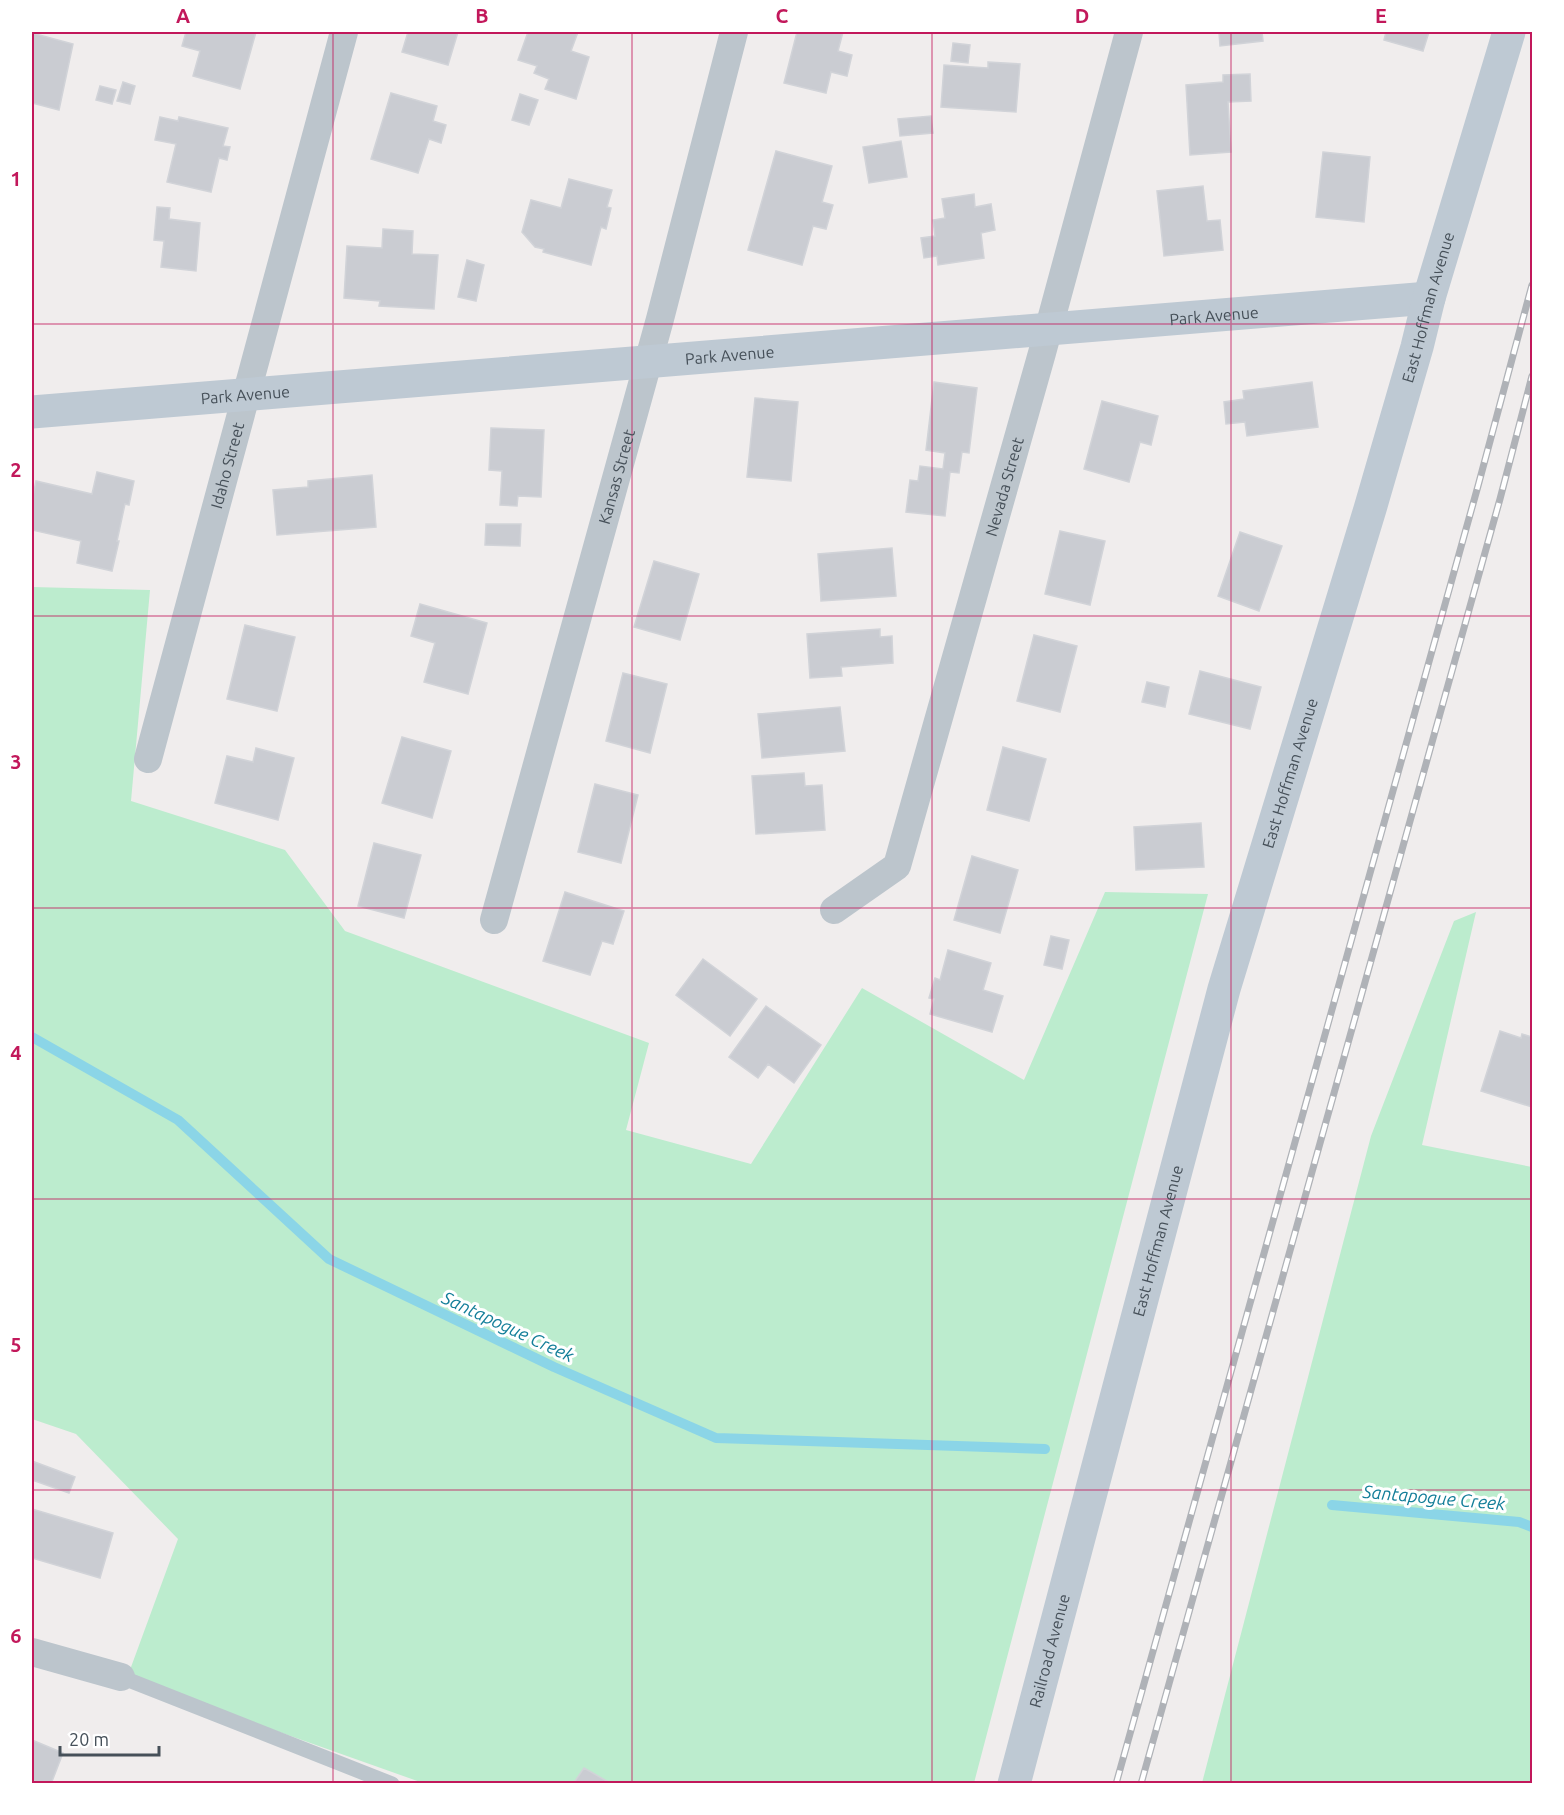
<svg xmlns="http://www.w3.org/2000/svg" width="1564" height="1815" font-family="Ubuntu,sans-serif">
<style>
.green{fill:#bcecce}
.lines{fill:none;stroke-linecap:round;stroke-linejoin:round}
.stream{stroke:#8bd5e7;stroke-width:10}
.building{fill:#caccd2;stroke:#d1d3d8;stroke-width:1.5}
.lane{stroke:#bcc5cc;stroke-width:15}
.street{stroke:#bcc5cc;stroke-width:28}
.secondary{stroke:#bec9d3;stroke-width:33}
.rail-casing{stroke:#afb2b7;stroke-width:7}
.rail{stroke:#fff;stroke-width:4.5;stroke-dasharray:14;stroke-linecap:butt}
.grid{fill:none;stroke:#c2185b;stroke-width:1.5;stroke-opacity:0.55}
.labels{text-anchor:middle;stroke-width:6;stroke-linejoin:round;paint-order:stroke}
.street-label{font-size:16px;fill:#465059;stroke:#fff}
.water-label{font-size:18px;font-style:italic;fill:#137e99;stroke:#fff}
.neatline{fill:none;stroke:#c2185b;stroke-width:2}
.grid-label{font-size:20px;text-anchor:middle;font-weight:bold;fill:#c2185b}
</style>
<rect width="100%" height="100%" fill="#f0eded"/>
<path class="green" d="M 32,587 L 150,590 L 131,801 L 285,850 L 345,931 L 649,1043 L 626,1130 L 751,1164 L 862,988 L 1024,1080 L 1105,892 L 1208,894 L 974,1783 L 423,1783 L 127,1678 L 178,1539 L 76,1434 L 32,1419 Z
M 1476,912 L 1422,1145 L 1532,1167 L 1532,1783 L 1202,1783 L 1371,1136 L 1454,921 Z"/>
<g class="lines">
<path class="stream" d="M 32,1037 L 178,1120 L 329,1259 L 554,1367 L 716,1438 L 1045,1449
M 1332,1505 L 1519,1522 L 1532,1527"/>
</g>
<path class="building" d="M 186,32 L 256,32 L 240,89 L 193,76 L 200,51 L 182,46 Z
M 408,32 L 458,32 L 448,65 L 402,52 Z
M 528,32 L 578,32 L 571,51 L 589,57 L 576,99 L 545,89 L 549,79 L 534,73 L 537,66 L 518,60 Z
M 797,32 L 843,32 L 838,51 L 852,55 L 847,76 L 831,72 L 826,93 L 784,83 Z
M 1219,32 L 1262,32 L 1263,41 L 1220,46 Z
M 1386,32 L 1429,32 L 1423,51 L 1384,40 Z
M 32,33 L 73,44 L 59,110 L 32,103 Z
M 953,43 L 970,45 L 968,63 L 951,61 Z
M 988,62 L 1020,64 L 1016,112 L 941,107 L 944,65 L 988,68 Z
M 1250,74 L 1251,101 L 1228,102 L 1231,152 L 1190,155 L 1186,85 L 1223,82 L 1223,75 Z
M 123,82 L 135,86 L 130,104 L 117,101 Z
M 100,86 L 116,90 L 112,104 L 96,100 Z
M 391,93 L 437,106 L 433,121 L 446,125 L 441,143 L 429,139 L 418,173 L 371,159 Z
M 520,94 L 538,100 L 529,125 L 512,120 Z
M 931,116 L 933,133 L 900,136 L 898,119 Z
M 160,117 L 178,121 L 179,117 L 228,128 L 223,146 L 230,147 L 227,160 L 219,158 L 211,192 L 167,182 L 176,144 L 155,140 Z
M 901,141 L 907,177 L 869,183 L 863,147 Z
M 776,151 L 832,166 L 822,202 L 833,205 L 826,229 L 813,226 L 802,265 L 748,250 Z
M 1323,152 L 1370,157 L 1364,222 L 1316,217 Z
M 569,179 L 612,190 L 607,207 L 611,208 L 606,229 L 601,227 L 591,265 L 543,252 L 544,249 L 535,247 L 522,232 L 531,200 L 561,208 Z
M 1203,186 L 1207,221 L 1220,220 L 1223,250 L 1164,256 L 1157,191 Z
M 974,194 L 975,207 L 991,204 L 995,230 L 981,233 L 984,258 L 938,265 L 937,256 L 924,258 L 921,238 L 935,236 L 933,220 L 945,218 L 942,199 Z
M 157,207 L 170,208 L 169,219 L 200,223 L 196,271 L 161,267 L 164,241 L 154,240 Z
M 383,229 L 413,231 L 412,254 L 438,255 L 434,309 L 379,306 L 380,301 L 344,298 L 347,246 L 382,248 Z
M 467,260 L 484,265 L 476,301 L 458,297 Z
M 934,382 L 977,388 L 969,453 L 962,452 L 959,473 L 950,472 L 945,516 L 906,512 L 910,480 L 918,481 L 920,466 L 943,469 L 945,453 L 926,450 Z
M 1312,382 L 1318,427 L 1247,436 L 1245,422 L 1226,424 L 1224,402 L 1244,399 L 1243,391 Z
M 755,398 L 798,402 L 791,481 L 747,477 Z
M 1102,401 L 1158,416 L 1151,445 L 1140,442 L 1129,482 L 1084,469 Z
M 491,428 L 544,430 L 541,497 L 518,496 L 517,506 L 500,505 L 502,471 L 489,470 Z
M 97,472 L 134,481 L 129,505 L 125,504 L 117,541 L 119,541 L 112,571 L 77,563 L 81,541 L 32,530 L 32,501 L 36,481 L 92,494 Z
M 372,475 L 376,527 L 277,535 L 273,490 L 308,487 L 308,481 Z
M 486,524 L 521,524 L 520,546 L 485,545 Z
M 1060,531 L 1105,541 L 1090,605 L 1045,594 Z
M 1240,532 L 1282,546 L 1259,611 L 1218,596 Z
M 892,548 L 896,596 L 821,601 L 818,554 Z
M 654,561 L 699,574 L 680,640 L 634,627 Z
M 420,604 L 487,623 L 468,694 L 424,682 L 435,643 L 411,636 Z
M 245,625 L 295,637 L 277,711 L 227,699 Z
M 880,629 L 880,637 L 892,636 L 893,663 L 841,667 L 842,676 L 810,678 L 807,634 Z
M 1034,635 L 1077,646 L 1060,712 L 1017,701 Z
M 1200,671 L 1261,687 L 1250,729 L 1189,714 Z
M 623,673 L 667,684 L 650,753 L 606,741 Z
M 1147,682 L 1169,687 L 1165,707 L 1142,702 Z
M 840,707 L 845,751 L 762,758 L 758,714 Z
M 402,737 L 451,751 L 432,818 L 382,803 Z
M 1003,747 L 1046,759 L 1029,821 L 987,810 Z
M 256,748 L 294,758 L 278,820 L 215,803 L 227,756 L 253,762 Z
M 804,773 L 805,786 L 822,785 L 825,830 L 756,834 L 752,776 Z
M 595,784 L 638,795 L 621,863 L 578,852 Z
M 1201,823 L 1204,867 L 1136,870 L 1134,827 Z
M 374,843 L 421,855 L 404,918 L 358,906 Z
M 972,856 L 1018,870 L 1000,933 L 954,920 Z
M 565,892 L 624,911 L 613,944 L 602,941 L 590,975 L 543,961 Z
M 1051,936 L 1069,940 L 1062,969 L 1044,965 Z
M 948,950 L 991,963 L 983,990 L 1003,996 L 992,1032 L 930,1014 L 934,999 L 929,998 L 935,978 L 940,980 Z
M 703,959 L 757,999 L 730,1036 L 676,995 Z
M 766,1006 L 821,1045 L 794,1083 L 768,1064 L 758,1078 L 729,1057 Z
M 1500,1031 L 1521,1038 L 1522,1034 L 1532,1037 L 1532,1107 L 1481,1091 Z
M 32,1461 L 75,1477 L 69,1493 L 32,1480 Z
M 32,1509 L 113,1533 L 100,1578 L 32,1558 Z
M 32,1740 L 63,1753 L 51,1784 L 42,1784 L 32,1780 Z
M 584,1768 L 612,1784 L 573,1784 Z"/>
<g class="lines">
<path class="lane" d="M 121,1677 L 392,1784"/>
<g class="street">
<path id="s1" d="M 148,759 L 344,32"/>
<path id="s2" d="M 834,910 L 897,866 L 1042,353 L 1129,32"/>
<path id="s3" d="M 494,920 L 660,319 L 734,32"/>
<path d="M 32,1652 L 121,1677"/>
</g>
<g class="secondary">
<path id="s4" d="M 32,412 L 1429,298"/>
<path id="s5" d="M 1014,1784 L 1224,989 L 1370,509 L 1417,347 L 1429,298 L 1509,32"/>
</g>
<defs>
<path id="rail" d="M 1116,1784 L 1478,486 L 1532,285
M 1141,1784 L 1500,499 L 1532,376"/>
</defs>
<use href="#rail" class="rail-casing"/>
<use href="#rail" class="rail"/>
</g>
<path class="grid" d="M 333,32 L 333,1784M 632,32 L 632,1784M 932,32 L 932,1784M 1231,32 L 1231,1784M 32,324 L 1532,324M 32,616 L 1532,616M 32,908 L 1532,908M 32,1199 L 1532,1199M 32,1490 L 1532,1490"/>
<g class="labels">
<g class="street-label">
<text dy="6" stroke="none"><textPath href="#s5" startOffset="1534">East Hoffman Avenue</textPath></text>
<text dy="6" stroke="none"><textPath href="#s4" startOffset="1186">Park Avenue</textPath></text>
<text dy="6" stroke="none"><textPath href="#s4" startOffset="700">Park Avenue</textPath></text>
<text dy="6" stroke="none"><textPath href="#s4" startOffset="214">Park Avenue</textPath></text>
<text dy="6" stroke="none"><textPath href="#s1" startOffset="304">Idaho Street</textPath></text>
<text dy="6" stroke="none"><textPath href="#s3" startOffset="460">Kansas Street</textPath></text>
<text dy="6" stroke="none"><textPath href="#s2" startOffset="471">Nevada Street</textPath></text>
<text dy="6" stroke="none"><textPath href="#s5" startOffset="1048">East Hoffman Avenue</textPath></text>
<text dy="6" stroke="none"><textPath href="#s5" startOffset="562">East Hoffman Avenue</textPath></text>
<text dy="6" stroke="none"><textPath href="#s5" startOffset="138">Railroad Avenue</textPath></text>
</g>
<g class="water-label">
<text transform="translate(508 1327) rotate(25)" y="6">Santapogue Creek</text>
<text transform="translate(1434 1498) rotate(5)" y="6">Santapogue Creek</text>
</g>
</g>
<rect width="1564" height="1815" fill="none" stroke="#ffffff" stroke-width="66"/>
<path d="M60 1746v9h99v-9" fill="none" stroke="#465059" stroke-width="3"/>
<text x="69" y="1746" font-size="18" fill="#465059" stroke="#ffffff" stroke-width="4.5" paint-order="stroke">20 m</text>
<rect x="33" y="33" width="1498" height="1749" class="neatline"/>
<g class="grid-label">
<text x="183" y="23">A</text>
<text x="482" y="23">B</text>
<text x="782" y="23">C</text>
<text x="1082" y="23">D</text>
<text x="1381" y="23">E</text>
<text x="16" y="186">1</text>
<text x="16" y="477">2</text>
<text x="16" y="769">3</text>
<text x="16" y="1060">4</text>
<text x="16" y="1352">5</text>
<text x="16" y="1643">6</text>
</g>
</svg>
